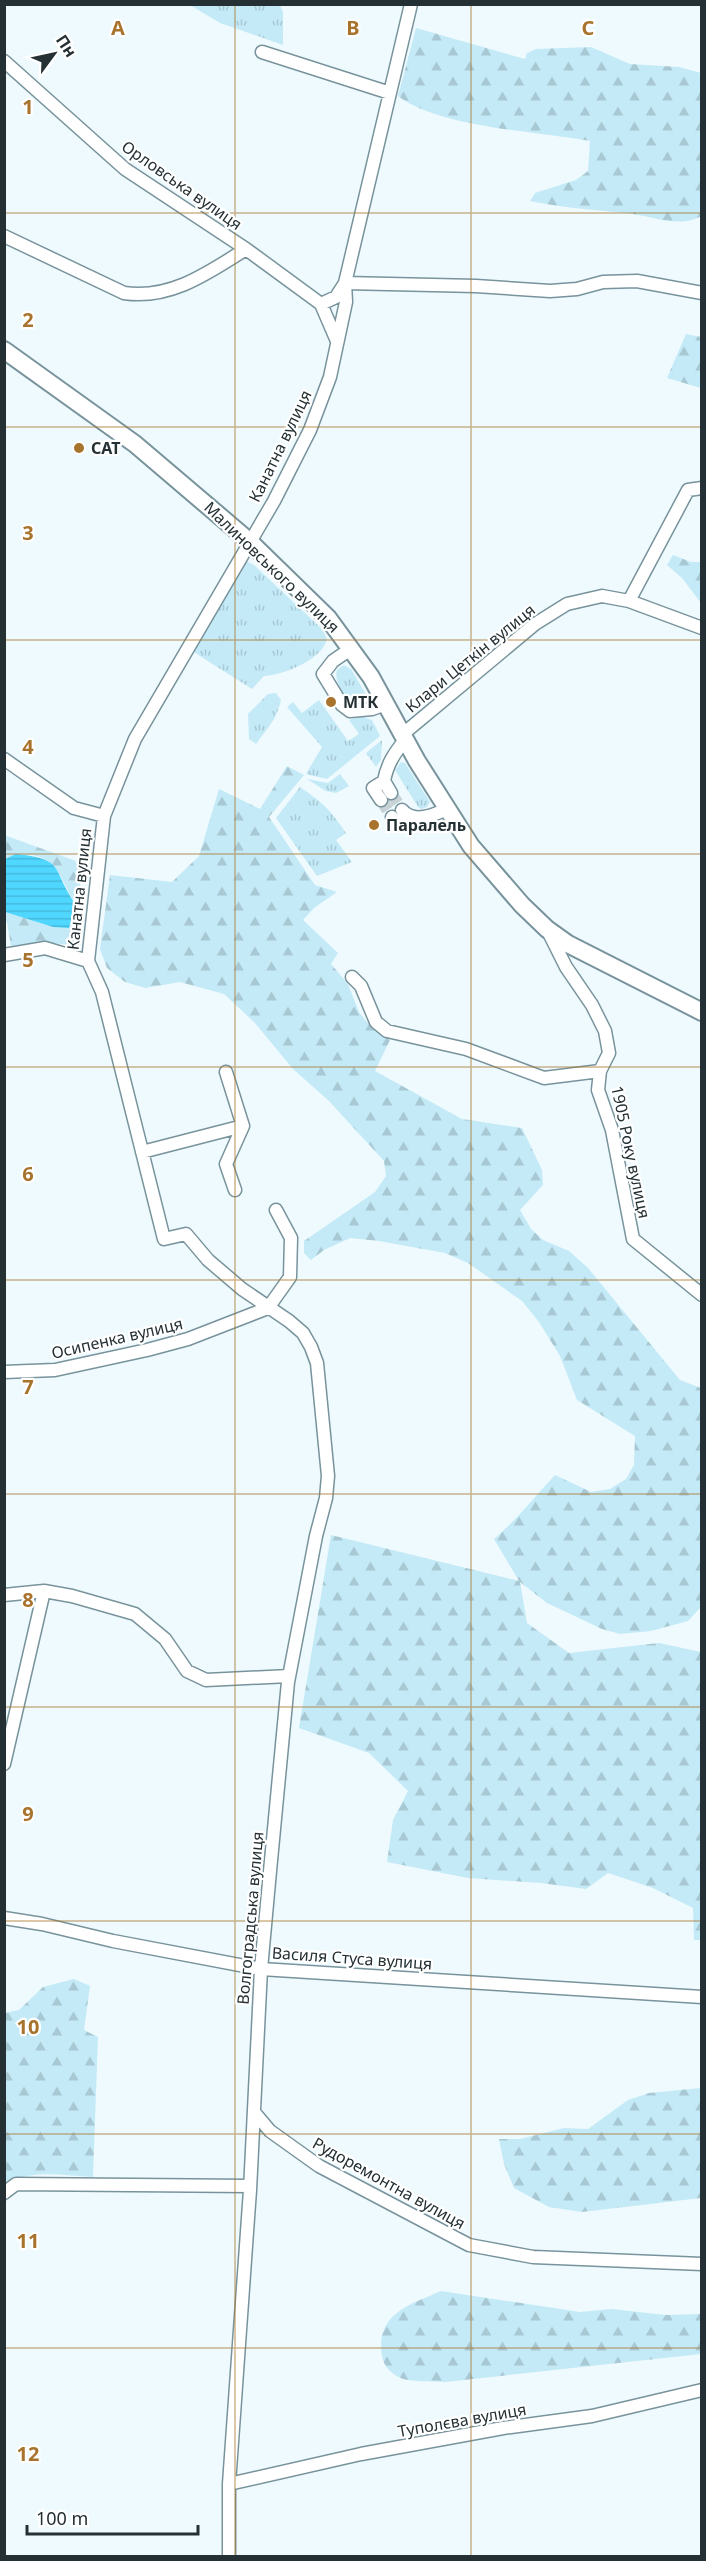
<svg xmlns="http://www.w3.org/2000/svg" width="706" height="2561" font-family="'Noto Sans',sans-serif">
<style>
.grass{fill:url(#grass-tufts)}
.forest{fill:url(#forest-firs)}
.water{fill:url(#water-rules)}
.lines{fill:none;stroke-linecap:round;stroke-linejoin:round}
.minor-tunnel{stroke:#c6d2d6;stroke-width:12;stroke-dasharray:12 6;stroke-linecap:butt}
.minor-casing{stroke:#78939c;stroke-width:15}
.secondary-casing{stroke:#78939c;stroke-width:20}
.minor{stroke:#fff;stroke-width:12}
.secondary{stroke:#fff;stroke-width:16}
.grid{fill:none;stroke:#a8742d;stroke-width:1.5;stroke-opacity:0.55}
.poi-dot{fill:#a8742d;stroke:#fff;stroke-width:2}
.labels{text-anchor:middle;stroke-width:4.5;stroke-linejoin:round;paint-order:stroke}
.street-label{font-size:16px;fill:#243034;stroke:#fff}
.poi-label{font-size:16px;font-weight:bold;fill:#243034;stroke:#fff;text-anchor:start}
.grid-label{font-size:20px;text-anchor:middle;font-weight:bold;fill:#a8742d;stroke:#fff;stroke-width:4.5;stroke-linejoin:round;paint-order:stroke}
</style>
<defs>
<pattern id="grass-tufts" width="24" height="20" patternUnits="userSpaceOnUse" patternTransform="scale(1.5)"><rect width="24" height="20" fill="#c4eaf7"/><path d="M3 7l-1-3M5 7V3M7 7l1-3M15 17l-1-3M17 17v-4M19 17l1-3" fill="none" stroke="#a8c9d4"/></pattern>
<pattern id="forest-firs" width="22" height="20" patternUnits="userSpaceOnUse" patternTransform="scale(1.5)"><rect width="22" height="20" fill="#c4eaf7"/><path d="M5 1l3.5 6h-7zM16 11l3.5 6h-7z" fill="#a8c9d4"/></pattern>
<pattern id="water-rules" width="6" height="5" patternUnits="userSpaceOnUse" patternTransform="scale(1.5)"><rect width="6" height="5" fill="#4fd7ff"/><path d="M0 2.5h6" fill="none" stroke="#45b9db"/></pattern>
</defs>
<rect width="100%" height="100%" fill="#eefafe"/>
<path class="grass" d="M 190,5 L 280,5 L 283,12 L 283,45 L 220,23 Z
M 240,561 L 246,561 L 254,565 L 322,629 L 327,639 C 322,660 283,675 264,676 L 252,689 L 189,649 Z
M 344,665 L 351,669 L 367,696 L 359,705 C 347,704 333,681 337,670 Z
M 276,693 L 281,700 C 276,721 268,727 256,744 L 249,739 L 248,714 L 268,694 Z
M 319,700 L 348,741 L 359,734 L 349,720 L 361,716 L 372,720 L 380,736 L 327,779 L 306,774 L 322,747 L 287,707 L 293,702 L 302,713 Z
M 382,740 L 381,760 L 376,767 L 366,753 Z
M 401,762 L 405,763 L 430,802 L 427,807 L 421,809 L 418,807 L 395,770 Z
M 340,774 L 349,786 L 336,793 L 326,791 L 307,779 L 328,783 Z
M 300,787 C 323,803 330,809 346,833 L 336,840 L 352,862 L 317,876 L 276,818 Z"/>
<path class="forest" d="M 416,28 L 525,59 L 527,53 L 536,49 L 591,47 L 630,64 L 679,67 L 701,73 L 701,216 C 681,228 654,217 633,214 C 598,210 564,208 530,201 L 535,193 L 576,180 L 588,171 L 590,141 C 536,131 441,128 398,96 Z
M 686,334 L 701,337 L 701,388 L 667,378 Z
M 673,555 L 691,562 L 701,562 L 701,603 L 682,578 L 667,565 Z
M 287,766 L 304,775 L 269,817 L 315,885 L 337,892 L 314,908 L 303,920 L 338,953 L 331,964 L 348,984 L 359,1012 L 370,1026 L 390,1040 L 375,1071 L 462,1119 L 522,1128 L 542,1170 L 543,1185 L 520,1210 L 531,1229 L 543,1240 L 569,1251 L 588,1268 L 680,1380 L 701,1388 L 701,1607 L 688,1621 L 651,1631 L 620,1634 L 602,1629 L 547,1603 L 520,1582 L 527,1623 L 569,1653 L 659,1643 L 701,1652 L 701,1940 L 694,1940 L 693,1908 L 653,1888 L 608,1873 L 586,1889 L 541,1883 L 468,1878 L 387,1862 L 393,1820 L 408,1791 L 369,1753 L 299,1728 L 331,1535 L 519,1581 L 494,1539 C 517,1520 534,1497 555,1475 L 591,1492 L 610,1489 L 626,1479 L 634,1465 L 635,1436 L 577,1400 L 560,1356 L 539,1322 L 522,1301 L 468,1263 L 445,1253 L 379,1241 L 350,1238 L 324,1250 L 311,1260 L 304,1253 L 304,1241 L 375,1192 L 386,1176 L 384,1161 L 329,1101 L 293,1069 L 254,1022 L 224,994 L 180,982 L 145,988 L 125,982 L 107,968 L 100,949 L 110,875 L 172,882 L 199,856 L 219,789 L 260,809 Z
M 4,835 L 76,861 L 82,895 L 74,945 L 49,943 L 11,946 L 7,922 L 5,921 L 5,912 L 53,927 L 75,903 C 62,884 59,859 32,855 C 21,854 15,854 5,859 Z
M 74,1979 L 90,1986 L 84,2030 L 98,2037 L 93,2177 C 65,2176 29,2168 5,2185 L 5,2013 L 19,2010 L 43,1987 Z
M 701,2088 L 701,2198 L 582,2212 L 549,2207 L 514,2188 L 504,2164 L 499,2139 L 520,2139 L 564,2128 L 588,2129 L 628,2100 L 649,2093 Z
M 441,2291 L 580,2312 L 612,2309 L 665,2315 L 701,2314 L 701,2354 L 445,2382 C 432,2381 416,2382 403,2379 C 392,2375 384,2367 382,2356 C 375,2314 409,2305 441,2291 Z"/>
<path class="water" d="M 16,854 C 66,859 51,869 75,903 L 69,928 L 53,927 L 5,912 L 5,859 Z"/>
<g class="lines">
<path class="minor-tunnel" d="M 391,793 L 402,810
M 381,800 L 392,817"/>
<defs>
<path id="minor" d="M 262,52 L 390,93
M 4,61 L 125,169 L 246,249 L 321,304 L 336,297 L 345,283 L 476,286 L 550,291 L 577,289 L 603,282 L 637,281 L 702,293
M 4,236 L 124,293 C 170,300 208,273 246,249
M 321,304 L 337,341
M 629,601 L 688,490 L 702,488
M 352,648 L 333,661 L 323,674 L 342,705 L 350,711 L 372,709 L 386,704
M 403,734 L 535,624 L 567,604 L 602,596 L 629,601 L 702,628
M 4,759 L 74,808 L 104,816
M 391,793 L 384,781 C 387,764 395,752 406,739
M 381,800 L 373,788 L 384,781
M 402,810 C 413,824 434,815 447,809
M 392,817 L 395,821 L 415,818
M 548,931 L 566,967 L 592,1005 L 605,1031 L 609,1053 L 600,1071 L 598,1090 L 612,1130 L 633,1239 L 702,1295
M 4,955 L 45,948 L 88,961
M 352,977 L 361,986 L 376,1022 L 387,1031 L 466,1049 L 544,1078 L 600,1071
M 226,1072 L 243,1126 L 226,1164 L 235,1190
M 142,1152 L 243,1126
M 268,1308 L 290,1277 L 291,1238 L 276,1210
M 4,1372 L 55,1370 L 147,1350 L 188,1339 L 268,1308
M 4,1595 L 44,1591 L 72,1596 L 135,1614 L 165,1639 L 187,1671 L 206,1680 L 289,1676
M 4,1764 L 44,1591
M 4,1918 L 42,1924 L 113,1941 L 261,1969 L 702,1997
M 254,2112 L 270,2131 L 319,2166 L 469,2245 L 533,2257 L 702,2264
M 4,2193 L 16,2184 L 250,2186
M 229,2484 L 361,2454 L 503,2428 L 592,2416 L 702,2390
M 229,2556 L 229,2484 L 250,2190 L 261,1969 L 270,1871 L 288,1682 L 316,1536 L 326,1498 L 328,1476 L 317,1363 L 311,1347 L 303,1333 L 289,1321 L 242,1289 L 208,1260 L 186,1234 L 164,1239 L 102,992 L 88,961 L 104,816 L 135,739 L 274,501 L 310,430 L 330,377 L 346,302 L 345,283 L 411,4"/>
<path id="secondary" d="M 4,350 L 135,444 L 249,541 L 328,618 L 371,677 L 417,761 L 471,846 L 522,905 L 547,929 L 568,944 L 702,1012"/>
</defs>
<use href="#minor" class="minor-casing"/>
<use href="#secondary" class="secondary-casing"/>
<use href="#minor" class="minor"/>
<use href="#secondary" class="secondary"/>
</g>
<path class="grid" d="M 235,4 L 235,2556M 471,4 L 471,2556M 4,213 L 702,213M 4,427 L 702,427M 4,640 L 702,640M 4,854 L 702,854M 4,1067 L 702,1067M 4,1280 L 702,1280M 4,1494 L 702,1494M 4,1707 L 702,1707M 4,1921 L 702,1921M 4,2134 L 702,2134M 4,2348 L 702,2348"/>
<g class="poi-dot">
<circle cx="79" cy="448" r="6"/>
<circle cx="331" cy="702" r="6"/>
<circle cx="374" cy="825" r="6"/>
</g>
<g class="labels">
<g class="street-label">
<text transform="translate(182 185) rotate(35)" y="6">Орловська вулиця</text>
<text transform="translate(280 446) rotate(-64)" y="6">Канатна вулиця</text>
<text transform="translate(272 567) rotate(44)" y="6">Малиновського вулиця</text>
<text transform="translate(470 658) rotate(-39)" y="6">Клари Цеткін вулиця</text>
<text transform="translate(79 889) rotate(-84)" y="6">Канатна вулиця</text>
<text transform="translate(631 1152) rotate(78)" y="6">1905 Року вулиця</text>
<text transform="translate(117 1338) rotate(-13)" y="6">Осипенка вулиця</text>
<text transform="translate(250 1918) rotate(-85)" y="6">Волгоградська вулиця</text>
<text transform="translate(352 1958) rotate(4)" y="6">Василя Стуса вулиця</text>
<text transform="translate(389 2183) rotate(29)" y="6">Рудоремонтна вулиця</text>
<text transform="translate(462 2420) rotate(-10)" y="6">Туполєва вулиця</text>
</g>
<g class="poi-label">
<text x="91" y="454">САТ</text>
<text x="343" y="708">МТК</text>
<text x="386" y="831">Паралель</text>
</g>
</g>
<g class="grid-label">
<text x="118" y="35">A</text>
<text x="353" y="35">B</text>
<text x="588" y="35">C</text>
<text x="28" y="114">1</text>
<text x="28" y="327">2</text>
<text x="28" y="540">3</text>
<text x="28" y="754">4</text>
<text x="28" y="967">5</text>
<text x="28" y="1181">6</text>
<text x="28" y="1394">7</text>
<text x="28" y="1607">8</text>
<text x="28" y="1821">9</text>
<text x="28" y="2034">10</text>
<text x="28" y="2248">11</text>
<text x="28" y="2461">12</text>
</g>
<rect width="706" height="2561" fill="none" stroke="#243034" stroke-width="12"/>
<g transform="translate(54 54) rotate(57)" stroke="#ffffff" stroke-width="4.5" paint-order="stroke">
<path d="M0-4.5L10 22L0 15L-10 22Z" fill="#243034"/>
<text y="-9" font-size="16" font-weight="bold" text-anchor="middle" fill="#243034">Пн</text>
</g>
<path d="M27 2525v9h171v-9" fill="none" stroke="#243034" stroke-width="3"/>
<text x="36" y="2525" font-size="18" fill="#243034" stroke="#ffffff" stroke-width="4.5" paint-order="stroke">100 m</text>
</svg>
